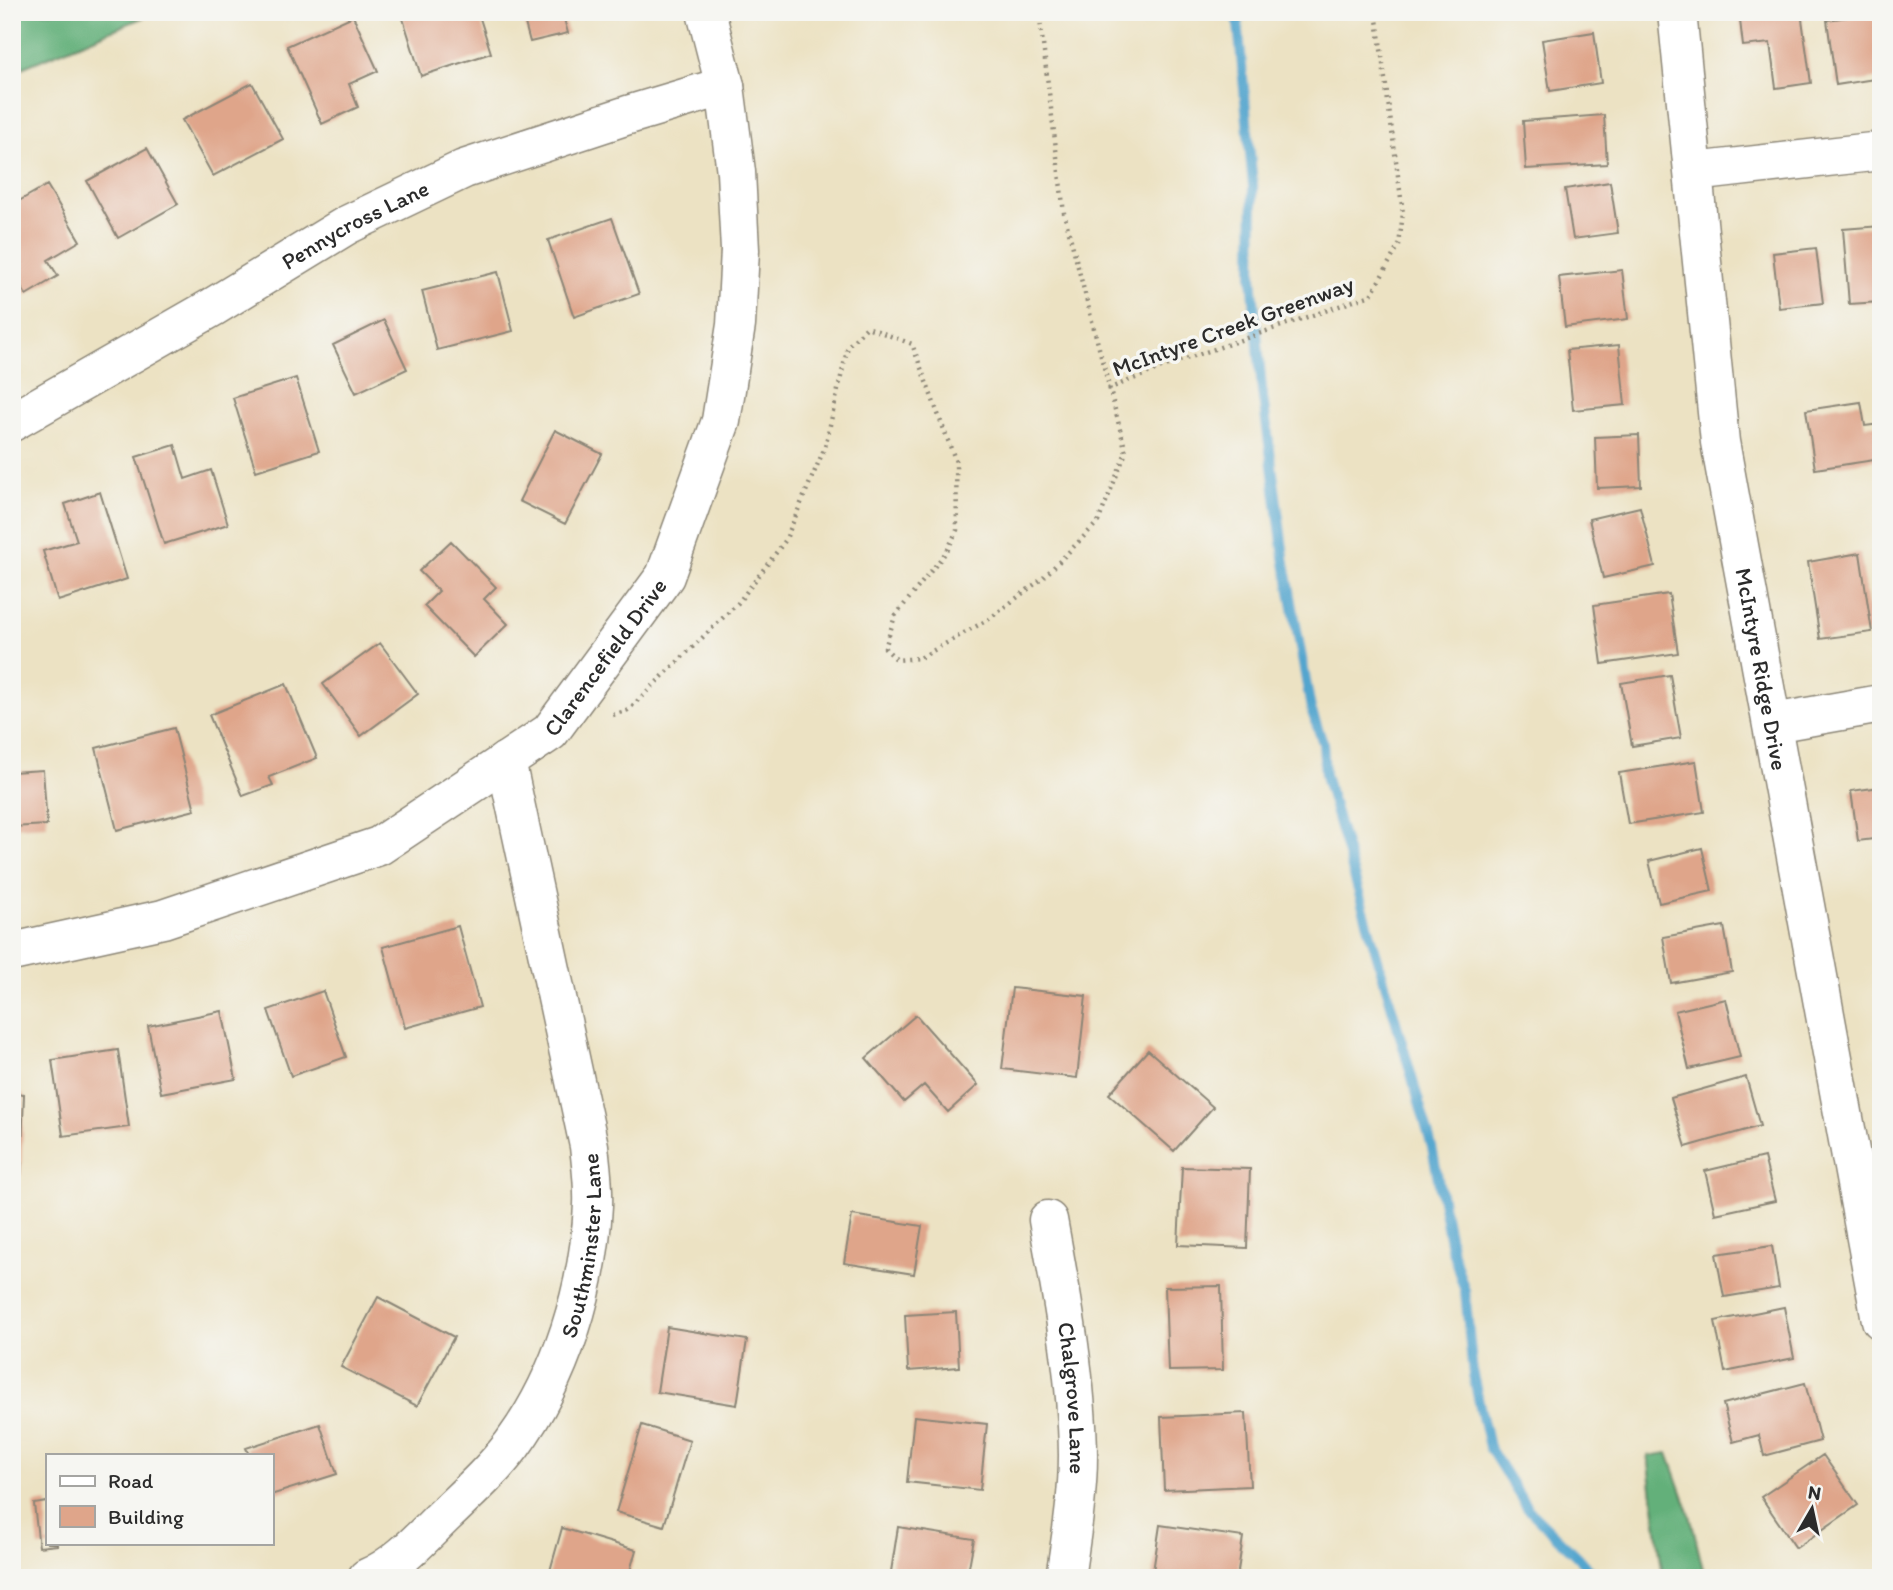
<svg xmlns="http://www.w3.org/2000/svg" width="1893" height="1590" font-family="Itim,sans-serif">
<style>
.forest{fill:#63b07a;stroke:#476e52;stroke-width:2}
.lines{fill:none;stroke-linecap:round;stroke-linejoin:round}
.stream{stroke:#53a5ce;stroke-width:10}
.building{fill:#dfa58a}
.minor-casing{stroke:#8c8677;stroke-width:41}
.path{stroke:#8c8677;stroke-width:4.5;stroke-dasharray:2 5;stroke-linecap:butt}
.minor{stroke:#fff;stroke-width:38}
.labels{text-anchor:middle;stroke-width:7;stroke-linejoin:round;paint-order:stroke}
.street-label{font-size:23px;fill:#2b2b2b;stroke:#f6f6f2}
</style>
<rect width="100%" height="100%" fill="#f6f6f2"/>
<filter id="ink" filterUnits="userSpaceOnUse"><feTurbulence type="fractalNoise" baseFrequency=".0143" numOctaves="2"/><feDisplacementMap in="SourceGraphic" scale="14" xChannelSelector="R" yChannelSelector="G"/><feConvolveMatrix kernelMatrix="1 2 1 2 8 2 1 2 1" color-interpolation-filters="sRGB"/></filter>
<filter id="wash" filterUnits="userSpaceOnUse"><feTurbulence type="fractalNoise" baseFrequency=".00686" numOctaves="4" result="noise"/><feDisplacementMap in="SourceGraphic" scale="28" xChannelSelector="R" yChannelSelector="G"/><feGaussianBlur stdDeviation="1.57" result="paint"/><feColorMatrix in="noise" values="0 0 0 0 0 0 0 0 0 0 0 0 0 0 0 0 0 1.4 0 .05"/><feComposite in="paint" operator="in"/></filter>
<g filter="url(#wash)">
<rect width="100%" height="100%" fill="#ece2c3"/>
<path class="forest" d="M 12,12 L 156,12 L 12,72 Z
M 1668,1453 L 1690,1515 L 1705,1578 L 1663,1578 L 1648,1456 Z"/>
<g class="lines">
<path class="stream" d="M 1237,12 L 1253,186 L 1252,277 L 1262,390 L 1284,557 L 1311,709 L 1323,743 L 1325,775 L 1432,1147 L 1451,1247 L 1465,1291 L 1473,1375 L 1489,1447 L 1528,1509 L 1599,1578"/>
</g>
<g id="blocks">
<path class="building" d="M 401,12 L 478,12 L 491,53 L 421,76 Z
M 522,12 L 562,12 L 568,33 L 530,42 Z
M 1739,12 L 1801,12 L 1811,83 L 1776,88 L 1770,43 L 1743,46 Z
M 1876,13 L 1881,43 L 1881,78 L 1836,85 L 1827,20 Z
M 353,16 L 378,71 L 349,84 L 358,107 L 322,124 L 287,46 Z
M 1594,32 L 1601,83 L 1550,91 L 1542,40 Z
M 252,83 L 283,139 L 213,176 L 182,120 Z
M 1604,115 L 1607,164 L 1526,169 L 1523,121 Z
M 147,148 L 178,204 L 118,238 L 87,181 Z
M 1610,182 L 1618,233 L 1573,239 L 1565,189 Z
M 47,185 L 80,241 L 48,260 L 58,276 L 26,295 L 12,272 L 12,205 Z
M 612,218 L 639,294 L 574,317 L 548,240 Z
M 1881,226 L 1881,302 L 1849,304 L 1843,229 Z
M 1816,248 L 1823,303 L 1779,308 L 1773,253 Z
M 1622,270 L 1628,319 L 1565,327 L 1559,277 Z
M 498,272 L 513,331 L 437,350 L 422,291 Z
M 384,320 L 407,369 L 356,393 L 333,345 Z
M 1619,345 L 1625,405 L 1573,410 L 1567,350 Z
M 296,378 L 319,451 L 256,471 L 233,398 Z
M 1861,402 L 1865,426 L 1881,424 L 1881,459 L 1815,469 L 1806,410 Z
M 555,430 L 602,454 L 565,524 L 519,501 Z
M 1639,435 L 1641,486 L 1597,488 L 1595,437 Z
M 175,445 L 185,479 L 211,470 L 228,524 L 164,544 L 136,457 Z
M 100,492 L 127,579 L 58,601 L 43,551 L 77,541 L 65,504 Z
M 1640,507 L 1655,566 L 1603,578 L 1589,519 Z
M 451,541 L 496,587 L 484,599 L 508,624 L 474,657 L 424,606 L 439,591 L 419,571 Z
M 1860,553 L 1872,632 L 1820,639 L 1808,562 Z
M 1669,594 L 1678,653 L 1602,664 L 1594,605 Z
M 380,643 L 418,694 L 361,736 L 323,684 Z
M 1670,675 L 1681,738 L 1632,746 L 1621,683 Z
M 286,684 L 317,758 L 269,777 L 273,785 L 243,796 L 209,715 Z
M 174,728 L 195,810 L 117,830 L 96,748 Z
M 1696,761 L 1704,812 L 1628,824 L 1619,773 Z
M 43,770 L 47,825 L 12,827 L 12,772 Z
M 1881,787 L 1881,838 L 1858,841 L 1851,791 Z
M 1702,848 L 1712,891 L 1659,903 L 1649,861 Z
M 458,926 L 480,1007 L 405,1028 L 383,947 Z
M 1724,926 L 1732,972 L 1671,983 L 1663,937 Z
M 1012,988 L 1086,996 L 1077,1078 L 1002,1069 Z
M 323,991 L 346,1057 L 291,1076 L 268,1010 Z
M 1726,999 L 1740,1057 L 1689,1069 L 1675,1011 Z
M 222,1011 L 236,1079 L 161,1093 L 148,1026 Z
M 916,1015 L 978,1085 L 948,1112 L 924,1085 L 904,1102 L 866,1058 Z
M 118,1050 L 129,1127 L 63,1136 L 52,1060 Z
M 1148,1050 L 1213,1107 L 1174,1151 L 1109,1094 Z
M 1746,1077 L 1760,1126 L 1686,1147 L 1671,1098 Z
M 12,1093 L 24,1094 L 21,1176 L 12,1175 Z
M 1764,1157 L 1775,1201 L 1715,1214 L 1705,1171 Z
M 1182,1167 L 1250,1169 L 1247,1248 L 1178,1245 Z
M 852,1215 L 922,1226 L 914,1274 L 844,1263 Z
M 1772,1246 L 1779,1288 L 1724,1297 L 1716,1254 Z
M 1221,1286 L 1223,1370 L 1168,1371 L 1165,1287 Z
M 378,1297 L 454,1337 L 417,1406 L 341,1367 Z
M 1784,1307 L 1794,1358 L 1725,1372 L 1715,1321 Z
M 956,1312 L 959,1367 L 908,1371 L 905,1315 Z
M 667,1327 L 747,1340 L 737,1405 L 657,1392 Z
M 1805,1383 L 1820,1441 L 1764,1456 L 1759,1435 L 1733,1442 L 1723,1404 Z
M 1246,1413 L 1250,1486 L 1164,1490 L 1161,1417 Z
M 914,1416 L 987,1424 L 980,1490 L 907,1482 Z
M 320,1424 L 337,1474 L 271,1495 L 271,1455 L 249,1455 L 246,1448 Z
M 642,1425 L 690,1440 L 664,1526 L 616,1512 Z
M 1823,1455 L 1858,1505 L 1796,1548 L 1761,1497 Z
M 47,1502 L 47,1543 L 57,1543 L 57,1545 L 39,1547 L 34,1504 Z
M 1160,1525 L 1243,1537 L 1237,1578 L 1152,1578 Z
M 898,1527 L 974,1539 L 967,1578 L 890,1578 Z
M 562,1528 L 636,1550 L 628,1578 L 548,1578 Z"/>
</g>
</g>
<g filter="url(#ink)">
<use href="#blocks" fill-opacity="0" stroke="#8c8677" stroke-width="2"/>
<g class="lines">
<defs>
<g id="minor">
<path id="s1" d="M 1677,12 L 1720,442 L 1881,1320"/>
<path d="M 1694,172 L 1881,151"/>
<path id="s2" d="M 12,422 L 213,307 L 347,225 L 464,169 L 628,115 L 725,86"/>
<path d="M 1773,723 L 1881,704"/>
<path id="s3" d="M 12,952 L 163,919 L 379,846 L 550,732 L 665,576 L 721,421 L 736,325 L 740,250 L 736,172 L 725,86 L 706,12"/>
<path id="s4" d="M 1048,1220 C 1062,1297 1077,1376 1078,1455 C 1078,1496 1071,1537 1065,1578"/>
<path id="s5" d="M 367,1578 C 398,1565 422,1537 446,1514 C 469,1492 493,1470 512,1445 C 562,1377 589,1288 593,1205 C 594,1185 591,1165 589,1146 L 506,761"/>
</g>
</defs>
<use href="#minor" class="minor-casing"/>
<path class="path" d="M 1108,389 L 1171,364 L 1371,295 L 1399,245 L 1403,213 L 1376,12
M 613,715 L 628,710 L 738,603 L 785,541 L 825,447 L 848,346 L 867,327 L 912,344 L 956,462 L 957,530 L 947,551 L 895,616 L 885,648 L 897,660 L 920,658 L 989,619 L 1043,578 L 1098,522 L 1126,452 L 1064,213 L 1039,12"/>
<use href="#minor" class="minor"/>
</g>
</g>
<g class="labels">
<g class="street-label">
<text dy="8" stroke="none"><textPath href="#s2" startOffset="396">Pennycross Lane</textPath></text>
<text transform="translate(1233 326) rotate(-20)" y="8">McIntyre Creek Greenway</text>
<text dy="8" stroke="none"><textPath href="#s3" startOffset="681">Clarencefield Drive</textPath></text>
<text dy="8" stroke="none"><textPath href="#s1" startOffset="663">McIntyre Ridge Drive</textPath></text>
<text dy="8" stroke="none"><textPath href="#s5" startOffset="413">Southminster Lane</textPath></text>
<text dy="8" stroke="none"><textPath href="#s4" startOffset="180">Chalgrove Lane</textPath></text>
</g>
</g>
<rect width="1893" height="1590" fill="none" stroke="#f6f6f2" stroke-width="42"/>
<rect x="46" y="1454" width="228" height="91" fill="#f6f6f2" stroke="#a5a5a2" stroke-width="2"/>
<rect x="60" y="1476" width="35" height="10" fill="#ffffff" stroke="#a5a5a2" stroke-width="2"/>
<text x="108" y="1488" font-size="21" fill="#2b2b2b">Road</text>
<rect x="60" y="1506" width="35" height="21" fill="#dfa58a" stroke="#a5a5a2" stroke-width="2"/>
<text x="108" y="1524" font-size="21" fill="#2b2b2b">Building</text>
<g transform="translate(1812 1509) rotate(9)" stroke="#f6f6f2" stroke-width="5" paint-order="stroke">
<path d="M0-5L12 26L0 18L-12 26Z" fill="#2b2b2b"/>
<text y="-10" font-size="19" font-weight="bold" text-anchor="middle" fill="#2b2b2b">N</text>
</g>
</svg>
